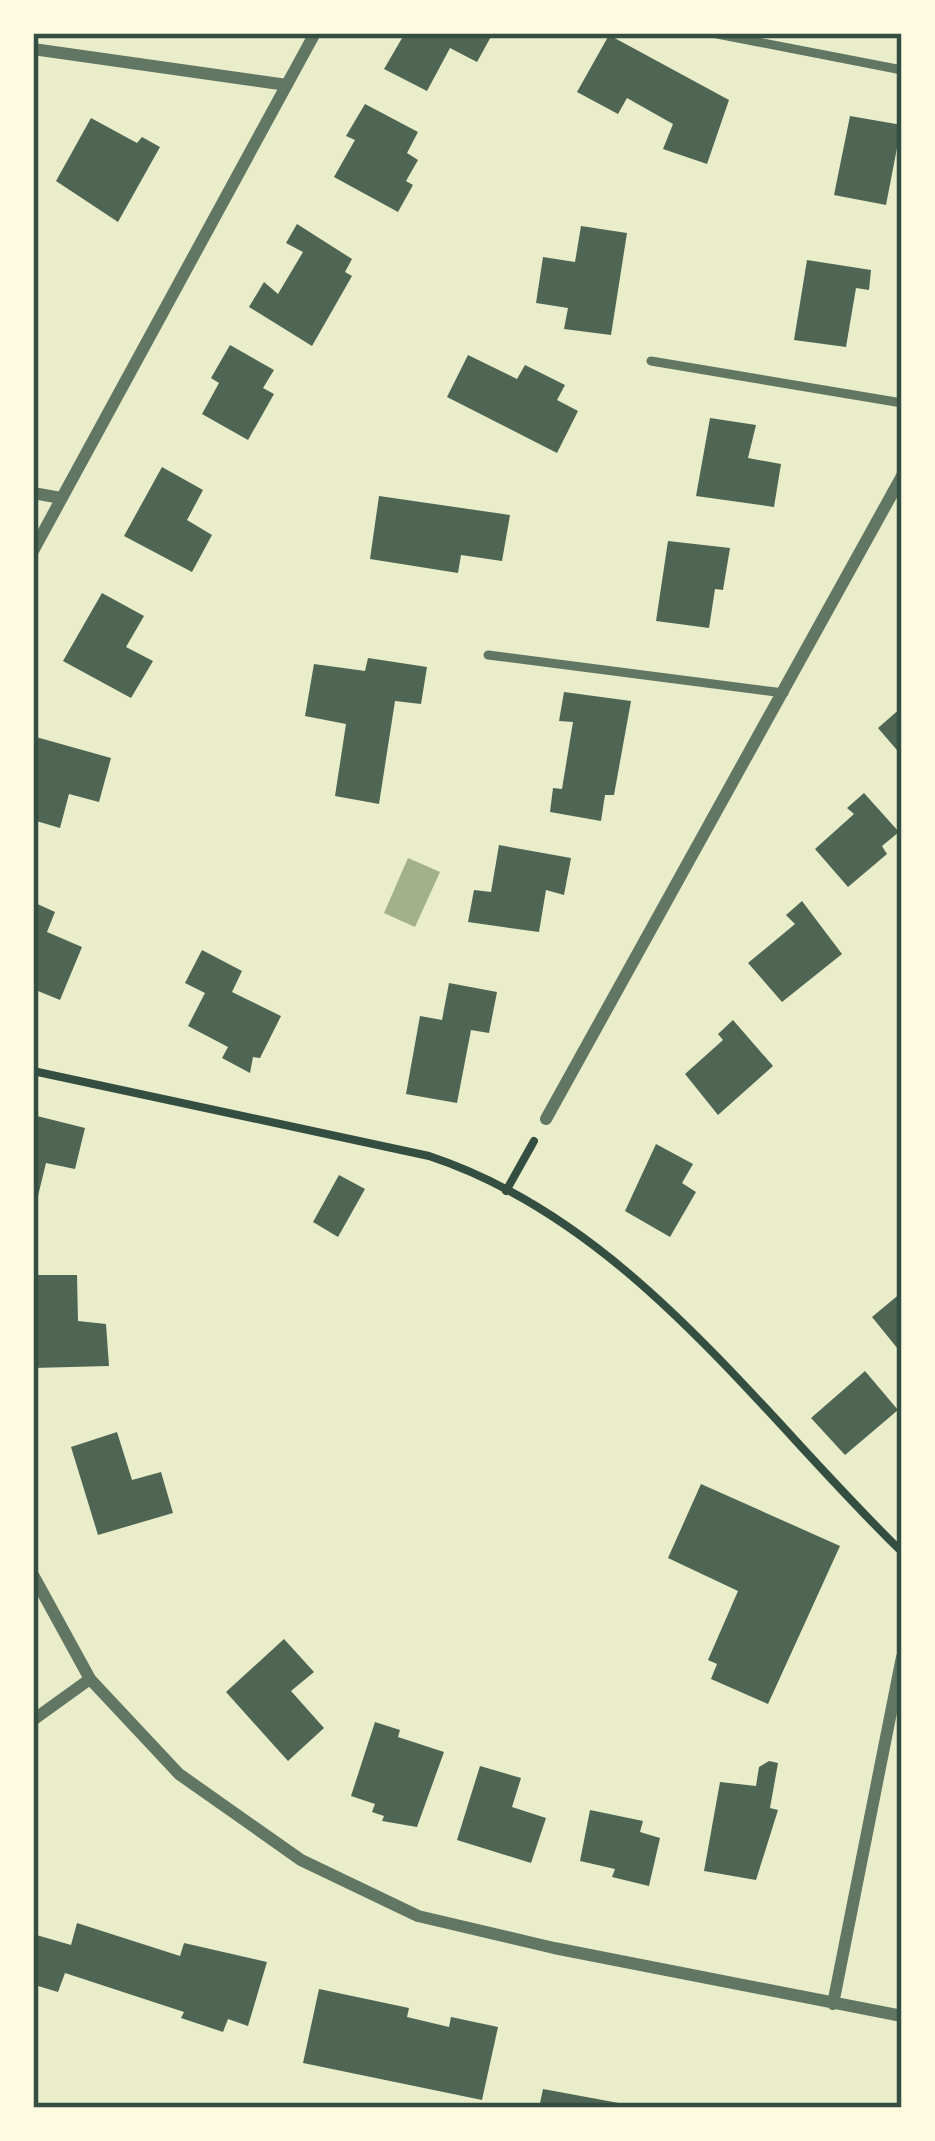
<svg xmlns="http://www.w3.org/2000/svg" width="935" height="2141" font-family="'Noto Sans',sans-serif">
<style>
.water{fill:#a3b18a}
.building{fill:#4f6655}
.lines{fill:none;stroke-linecap:round;stroke-linejoin:round}
.path{stroke:#344e41;stroke-width:8}
.service{stroke:#617663;stroke-width:9}
.minor{stroke:#617663;stroke-width:12}
.neatline{fill:none;stroke:#344e41;stroke-width:4.5}
</style>
<rect width="100%" height="100%" fill="#e9edc9"/>
<path class="water" d="M 408,858 L 440,872 L 415,927 L 384,913 Z"/>
<path class="building" d="M 405,33 L 493,33 L 477,62 L 450,48 L 427,91 L 384,69 Z
M 609,35 L 729,100 L 707,164 L 663,149 L 673,124 L 627,98 L 618,114 L 577,92 Z
M 365,104 L 418,132 L 407,153 L 418,160 L 406,181 L 413,185 L 398,212 L 334,177 L 355,140 L 346,136 Z
M 850,116 L 902,125 L 902,149 L 897,148 L 886,205 L 834,195 Z
M 91,118 L 137,143 L 142,137 L 160,147 L 118,222 L 56,181 Z
M 297,224 L 352,259 L 345,272 L 352,276 L 312,346 L 249,307 L 264,282 L 278,294 L 303,252 L 286,243 Z
M 581,226 L 627,233 L 611,335 L 564,329 L 568,308 L 536,303 L 543,257 L 575,262 Z
M 807,260 L 871,270 L 869,290 L 856,288 L 846,347 L 794,340 Z
M 230,345 L 274,370 L 263,388 L 274,394 L 248,440 L 202,414 L 219,383 L 211,378 Z
M 468,355 L 517,379 L 525,365 L 565,385 L 557,400 L 578,411 L 557,453 L 447,397 Z
M 710,418 L 756,425 L 748,458 L 781,464 L 774,507 L 696,496 Z
M 162,467 L 203,490 L 187,520 L 212,535 L 192,572 L 124,536 Z
M 379,496 L 510,515 L 502,561 L 461,555 L 458,573 L 370,559 Z
M 668,541 L 730,548 L 723,590 L 715,589 L 709,628 L 656,621 Z
M 102,593 L 144,616 L 126,647 L 153,661 L 131,698 L 63,661 Z
M 368,658 L 427,667 L 421,704 L 395,701 L 379,804 L 335,796 L 346,724 L 305,716 L 314,664 L 365,671 Z
M 564,692 L 631,701 L 614,795 L 605,795 L 601,821 L 550,812 L 553,788 L 562,789 L 573,722 L 559,721 Z
M 902,707 L 902,756 L 878,728 Z
M 36,737 L 111,758 L 99,802 L 69,794 L 60,828 L 33,820 Z
M 864,793 L 899,832 L 882,846 L 887,854 L 848,887 L 815,849 L 854,814 L 847,808 Z
M 499,845 L 571,858 L 564,895 L 546,890 L 539,932 L 468,922 L 474,890 L 491,892 Z
M 802,901 L 842,954 L 782,1002 L 748,963 L 795,924 L 786,915 Z
M 33,902 L 55,912 L 47,932 L 82,947 L 60,1000 L 33,989 Z
M 202,950 L 242,971 L 232,992 L 281,1016 L 260,1058 L 253,1057 L 250,1073 L 222,1058 L 228,1047 L 188,1026 L 205,993 L 185,983 Z
M 449,983 L 497,992 L 489,1033 L 471,1030 L 457,1103 L 406,1094 L 420,1016 L 442,1020 Z
M 733,1020 L 773,1066 L 718,1115 L 685,1074 L 723,1040 L 718,1034 Z
M 33,1115 L 85,1128 L 75,1169 L 46,1163 L 38,1196 L 33,1195 Z
M 656,1144 L 693,1164 L 682,1183 L 696,1192 L 670,1237 L 625,1211 Z
M 339,1175 L 365,1189 L 338,1237 L 313,1222 Z
M 33,1275 L 77,1275 L 78,1321 L 106,1324 L 109,1366 L 33,1368 Z
M 902,1292 L 902,1354 L 872,1317 Z
M 865,1371 L 898,1410 L 845,1455 L 811,1418 Z
M 117,1432 L 132,1480 L 161,1472 L 173,1513 L 98,1535 L 71,1447 Z
M 701,1484 L 840,1546 L 768,1704 L 711,1679 L 717,1664 L 708,1660 L 738,1591 L 668,1558 Z
M 284,1639 L 314,1672 L 291,1691 L 324,1728 L 288,1761 L 226,1692 Z
M 375,1722 L 400,1730 L 398,1737 L 444,1752 L 417,1827 L 382,1821 L 384,1816 L 372,1812 L 375,1804 L 351,1796 Z
M 769,1761 L 778,1763 L 770,1808 L 778,1810 L 756,1880 L 704,1871 L 720,1782 L 756,1786 L 759,1767 Z
M 480,1766 L 521,1778 L 512,1807 L 546,1818 L 531,1863 L 457,1840 Z
M 590,1810 L 643,1821 L 640,1832 L 660,1838 L 649,1886 L 612,1877 L 615,1869 L 580,1861 Z
M 77,1923 L 180,1956 L 184,1943 L 267,1962 L 248,2026 L 228,2019 L 223,2032 L 181,2018 L 184,2012 L 65,1973 L 58,1992 L 38,1986 L 33,1998 L 33,1934 L 71,1945 Z
M 319,1989 L 409,2008 L 407,2017 L 449,2027 L 451,2017 L 498,2027 L 482,2100 L 303,2063 Z
M 543,2089 L 635,2106 L 635,2108 L 539,2108 Z"/>
<g class="lines">
<path class="path" d="M 33,1071 L 429,1156 C 629,1222 757,1411 902,1552
M 506,1191 L 534,1141"/>
<path class="service" d="M 712,33 L 902,70
M 651,361 L 902,403
M 488,655 L 784,693"/>
<path class="minor" d="M 33,49 L 287,85
M 33,493 L 61,498
M 33,551 L 315,33
M 546,1119 L 902,476
M 33,1575 L 90,1679 L 179,1774 L 301,1860 L 418,1916 L 554,1948 L 902,2016
M 33,1720 L 90,1679
M 833,2004 L 902,1657"/>
</g>
<rect width="935" height="2141" fill="none" stroke="#fefae0" stroke-width="72"/>
<rect x="36" y="36" width="863" height="2069" class="neatline"/>
</svg>
